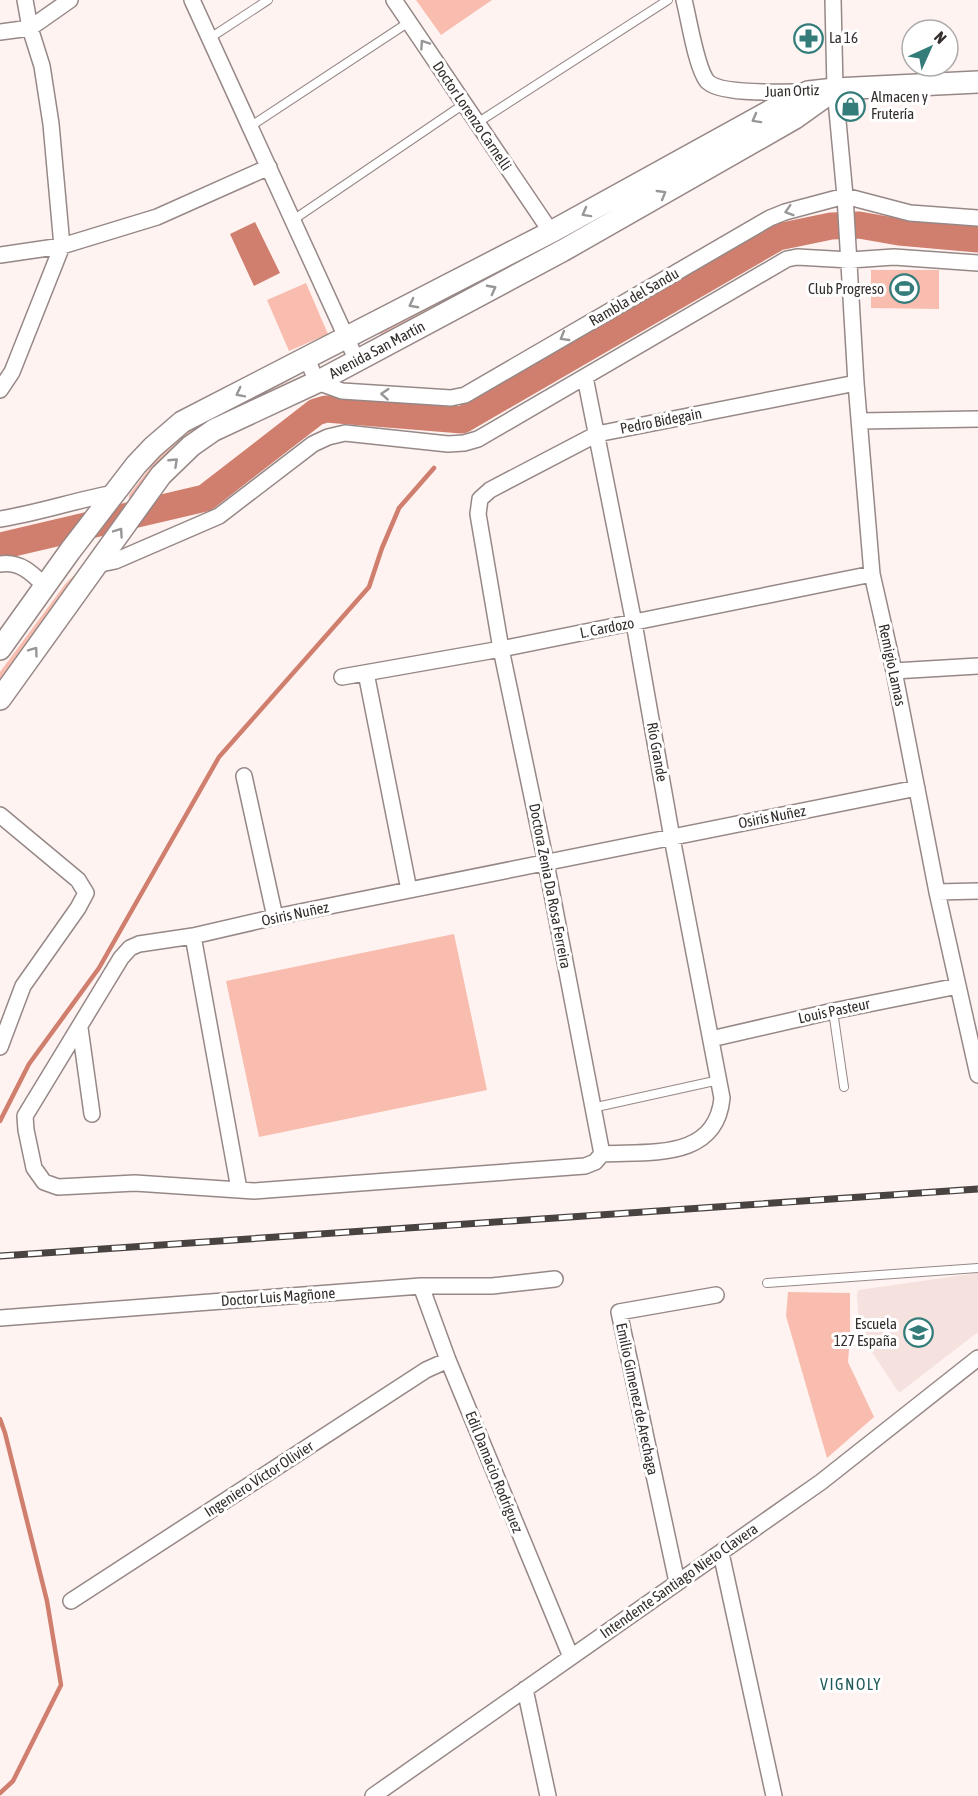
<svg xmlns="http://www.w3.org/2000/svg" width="978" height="1796" font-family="'Asap Condensed',sans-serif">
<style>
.built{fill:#f5e2df}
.green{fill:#f9bdaf}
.water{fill:#d07e6d}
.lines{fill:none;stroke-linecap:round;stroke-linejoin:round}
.stream{stroke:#d07e6d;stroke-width:4.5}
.river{stroke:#d07e6d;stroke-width:27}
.lane-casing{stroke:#968886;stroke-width:10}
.street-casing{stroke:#968886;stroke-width:18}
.secondary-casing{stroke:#968886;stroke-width:24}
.lane{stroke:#fff;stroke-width:8}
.street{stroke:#fff;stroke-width:15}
.secondary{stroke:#fff;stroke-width:21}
.rail-casing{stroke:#484341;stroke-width:7}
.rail{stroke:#fff;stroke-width:4.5;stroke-dasharray:14;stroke-linecap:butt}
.oneway{stroke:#999696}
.labels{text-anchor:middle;stroke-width:6;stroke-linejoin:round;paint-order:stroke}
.poi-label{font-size:15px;fill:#332e2c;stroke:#fff;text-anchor:start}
.street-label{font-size:15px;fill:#332e2c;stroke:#fff}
.neighbourhood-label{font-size:16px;letter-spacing:1.5px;fill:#1f5a59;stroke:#fff}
</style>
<rect width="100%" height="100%" fill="#fef3f0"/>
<path class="built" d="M 978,1273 L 978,1332 L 899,1393 L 860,1334 L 857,1296 L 858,1290 Z"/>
<path class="green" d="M 416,0 L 492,0 L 441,35 Z
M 781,113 L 570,238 L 381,335 L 377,332 Z
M 871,270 L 939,270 L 939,309 L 871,308 Z
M 306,283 L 328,334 L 289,351 L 267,300 Z
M 291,376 L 292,379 L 199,428 L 129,503 L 129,495 L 162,452 L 178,436 Z
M 81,569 L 0,684 L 0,672 L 66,583 Z
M 454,934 L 487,1090 L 259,1137 L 226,981 Z
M 788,1292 L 850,1293 L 850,1335 L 848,1362 L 874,1417 L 827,1458 L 786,1316 Z"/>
<path class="water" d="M 255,222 L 280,273 L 254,286 L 230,234 Z"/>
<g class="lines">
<path class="stream" d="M 0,1121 L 29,1064 L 99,968 L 219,757 L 369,587 L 382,548 L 399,508 L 434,468
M 0,1419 L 5,1433 L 47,1601 L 61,1685 L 13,1781 L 0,1793"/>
<path class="river" d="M 0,546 L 205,498 L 316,412 L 326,409 L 462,420 L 778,237 L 831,226 L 859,225 L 899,232 L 978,239"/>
<defs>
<path id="lane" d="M 210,38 L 268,0
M 477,123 L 668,0
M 251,126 L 409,22
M 293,220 L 464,104
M 833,1011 L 844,1087
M 592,1108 L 719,1080
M 767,1283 L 978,1268"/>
<path id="street" d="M 192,0 L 357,361
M 394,0 L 551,232
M 684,0 C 689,19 696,67 707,81 C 719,95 784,92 803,92
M 833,0 L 835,89 L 845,196 L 856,383 L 872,574 L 894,671 L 937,892 L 978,1075
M 0,32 L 30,28 L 70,0
M 0,255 L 62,246 L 157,217 L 269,167
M 307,359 L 317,382 L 342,391 L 451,398 L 465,395 L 770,218 L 785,212 L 845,196 L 910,213 L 978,218
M 585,377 L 634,623 L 672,838 L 722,1098 C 716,1161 649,1151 602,1154 L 546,863 L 501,649 L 478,514 L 480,499 L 490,490 L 597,434 L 856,383
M 0,390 L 12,372 L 62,246 L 51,124 L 42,66 L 30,28 L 25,0
M 860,421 L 978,419
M 0,519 C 39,513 76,500 114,493
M 0,564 C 20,561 32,573 45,586
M 96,565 L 115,561 L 219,516 L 313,444 L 328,437 L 345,433 L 448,444 L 464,443 L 478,439 L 787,259 L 797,257 L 850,260 L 894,257 L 978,263
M 894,671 L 978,666
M 366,673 L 409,890
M 342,677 L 501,649 L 872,574
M 244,776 L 275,917
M 0,815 L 78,880 L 86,893 L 78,908 L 23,986 L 0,1047
M 937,892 L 978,891
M 193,936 L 239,1189
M 80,1028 L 92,1114
M 711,1039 L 833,1011 L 958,986
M 602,1154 L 595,1162 L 585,1166 L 254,1191 L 135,1183 L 58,1187 L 44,1182 L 34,1168 L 26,1130 L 25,1116 L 121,958 L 130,948 L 139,944 L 193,936 L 275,917 L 917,788
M 421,1286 L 448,1360 L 571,1657
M 0,1318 L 421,1286 L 492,1286 L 555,1279
M 721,1553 L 774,1796
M 677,1582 L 619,1312 L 716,1295
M 71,1601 L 426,1370 L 448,1360
M 525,1689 L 548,1796
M 373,1796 L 821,1482 L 978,1358"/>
<path id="secondary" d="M 0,649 L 70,551 L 136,465 L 153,447 L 182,422 L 551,232 L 781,105 L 808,92 L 835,89 L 978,82
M 0,699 L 161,475 L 191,446 L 214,430 L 317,382 L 562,251 L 795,118 L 830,93"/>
</defs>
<use href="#lane" class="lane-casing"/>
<use href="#street" class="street-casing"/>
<use href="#secondary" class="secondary-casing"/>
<use href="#lane" class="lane"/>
<use href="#street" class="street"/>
<use href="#secondary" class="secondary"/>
<defs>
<path id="rail" d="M 0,1256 L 978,1189"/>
</defs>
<use href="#rail" class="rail-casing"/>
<use href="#rail" class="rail"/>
</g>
<defs><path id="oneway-chevron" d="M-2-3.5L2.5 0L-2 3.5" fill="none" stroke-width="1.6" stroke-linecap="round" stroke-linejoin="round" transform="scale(1.5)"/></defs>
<g class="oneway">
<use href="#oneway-chevron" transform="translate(424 44) rotate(-124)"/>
<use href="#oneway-chevron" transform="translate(756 119) rotate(151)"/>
<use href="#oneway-chevron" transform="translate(662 194) rotate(-30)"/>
<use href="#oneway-chevron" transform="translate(789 211) rotate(163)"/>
<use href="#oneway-chevron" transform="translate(586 213) rotate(151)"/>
<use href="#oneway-chevron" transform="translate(492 289) rotate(-28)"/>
<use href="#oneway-chevron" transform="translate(413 304) rotate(152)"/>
<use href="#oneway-chevron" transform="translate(564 337) rotate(150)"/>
<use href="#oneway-chevron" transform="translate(240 393) rotate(153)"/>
<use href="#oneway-chevron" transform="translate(385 394) rotate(-176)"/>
<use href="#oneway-chevron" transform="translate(174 462) rotate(-43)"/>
<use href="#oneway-chevron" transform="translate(119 532) rotate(-55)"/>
<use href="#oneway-chevron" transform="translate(34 651) rotate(-54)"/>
</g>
<defs>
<symbol id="pharmacy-ring" viewBox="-11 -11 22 22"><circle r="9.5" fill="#fff" stroke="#337c7a" stroke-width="1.5"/><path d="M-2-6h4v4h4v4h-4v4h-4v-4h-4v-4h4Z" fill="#337c7a"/></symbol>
<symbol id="shop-ring" viewBox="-11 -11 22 22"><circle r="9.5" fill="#fff" stroke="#337c7a" stroke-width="1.5"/><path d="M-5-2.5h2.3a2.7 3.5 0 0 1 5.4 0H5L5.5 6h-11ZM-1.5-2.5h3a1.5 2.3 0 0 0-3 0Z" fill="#337c7a"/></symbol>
<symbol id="stadium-ring" viewBox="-11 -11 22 22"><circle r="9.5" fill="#fff" stroke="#337c7a" stroke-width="1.5"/><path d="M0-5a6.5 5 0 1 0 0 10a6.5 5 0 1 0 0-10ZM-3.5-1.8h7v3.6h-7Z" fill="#337c7a"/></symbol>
<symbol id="school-ring" viewBox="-11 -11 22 22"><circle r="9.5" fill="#fff" stroke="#337c7a" stroke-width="1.5"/><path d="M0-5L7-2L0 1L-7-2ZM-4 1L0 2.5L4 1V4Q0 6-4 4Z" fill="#337c7a"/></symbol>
</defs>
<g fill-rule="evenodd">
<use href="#pharmacy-ring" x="792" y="22" width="33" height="33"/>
<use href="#shop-ring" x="834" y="90" width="33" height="33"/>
<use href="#stadium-ring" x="888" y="272" width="33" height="33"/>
<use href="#school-ring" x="902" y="1316" width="33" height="33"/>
</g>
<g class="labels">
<g class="poi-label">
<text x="829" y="43">La 16</text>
<text x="871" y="102">Almacen y<tspan x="871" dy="17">Frutería</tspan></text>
<text x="884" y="294" text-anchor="end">Club Progreso</text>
<text x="897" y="1329" text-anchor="end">Escuela<tspan x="897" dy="17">127 España</tspan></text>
</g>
<g class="street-label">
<text transform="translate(792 91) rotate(-2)" y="5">Juan Ortiz</text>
<text transform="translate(472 116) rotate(56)" y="5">Doctor Lorenzo Carnelli</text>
<text transform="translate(634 297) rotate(-30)" y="5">Rambla del Sandu</text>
<text transform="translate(377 350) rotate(-28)" y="5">Avenida San Martín</text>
<text transform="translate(661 421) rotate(-11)" y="5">Pedro Bidegain</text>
<text transform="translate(607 628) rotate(-11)" y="5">L. Cardozo</text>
<text transform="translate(892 665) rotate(78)" y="5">Remigio Lamas</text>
<text transform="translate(657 752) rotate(80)" y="5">Río Grande</text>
<text transform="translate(772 817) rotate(-11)" y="5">Osiris Nuñez</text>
<text transform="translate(550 886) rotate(79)" y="5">Doctora Zenia Da Rosa Ferreira</text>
<text transform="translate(295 914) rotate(-12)" y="5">Osiris Nuñez</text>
<text transform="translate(834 1011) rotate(-12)" y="5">Louis Pasteur</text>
<text transform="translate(278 1297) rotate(-4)" y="5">Doctor Luis Magñone</text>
<text transform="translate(637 1399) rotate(78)" y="5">Emilio Gimenez de Arechaga</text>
<text transform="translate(494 1472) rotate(68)" y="5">Edil Damacio Rodríguez</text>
<text transform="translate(259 1479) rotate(-33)" y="5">Ingeniero Víctor Olivier</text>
<text transform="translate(679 1581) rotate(-35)" y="5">Intendente Santiago Nieto Clavera</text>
</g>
<g class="neighbourhood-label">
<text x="851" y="1690">VIGNOLY</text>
</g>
</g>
<g transform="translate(930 48) rotate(45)"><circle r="28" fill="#ffffff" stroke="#adabab" stroke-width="1.5"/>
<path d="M0-4.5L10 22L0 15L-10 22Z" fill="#337c7a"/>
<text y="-9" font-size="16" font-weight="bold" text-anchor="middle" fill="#332e2c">N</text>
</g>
</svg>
